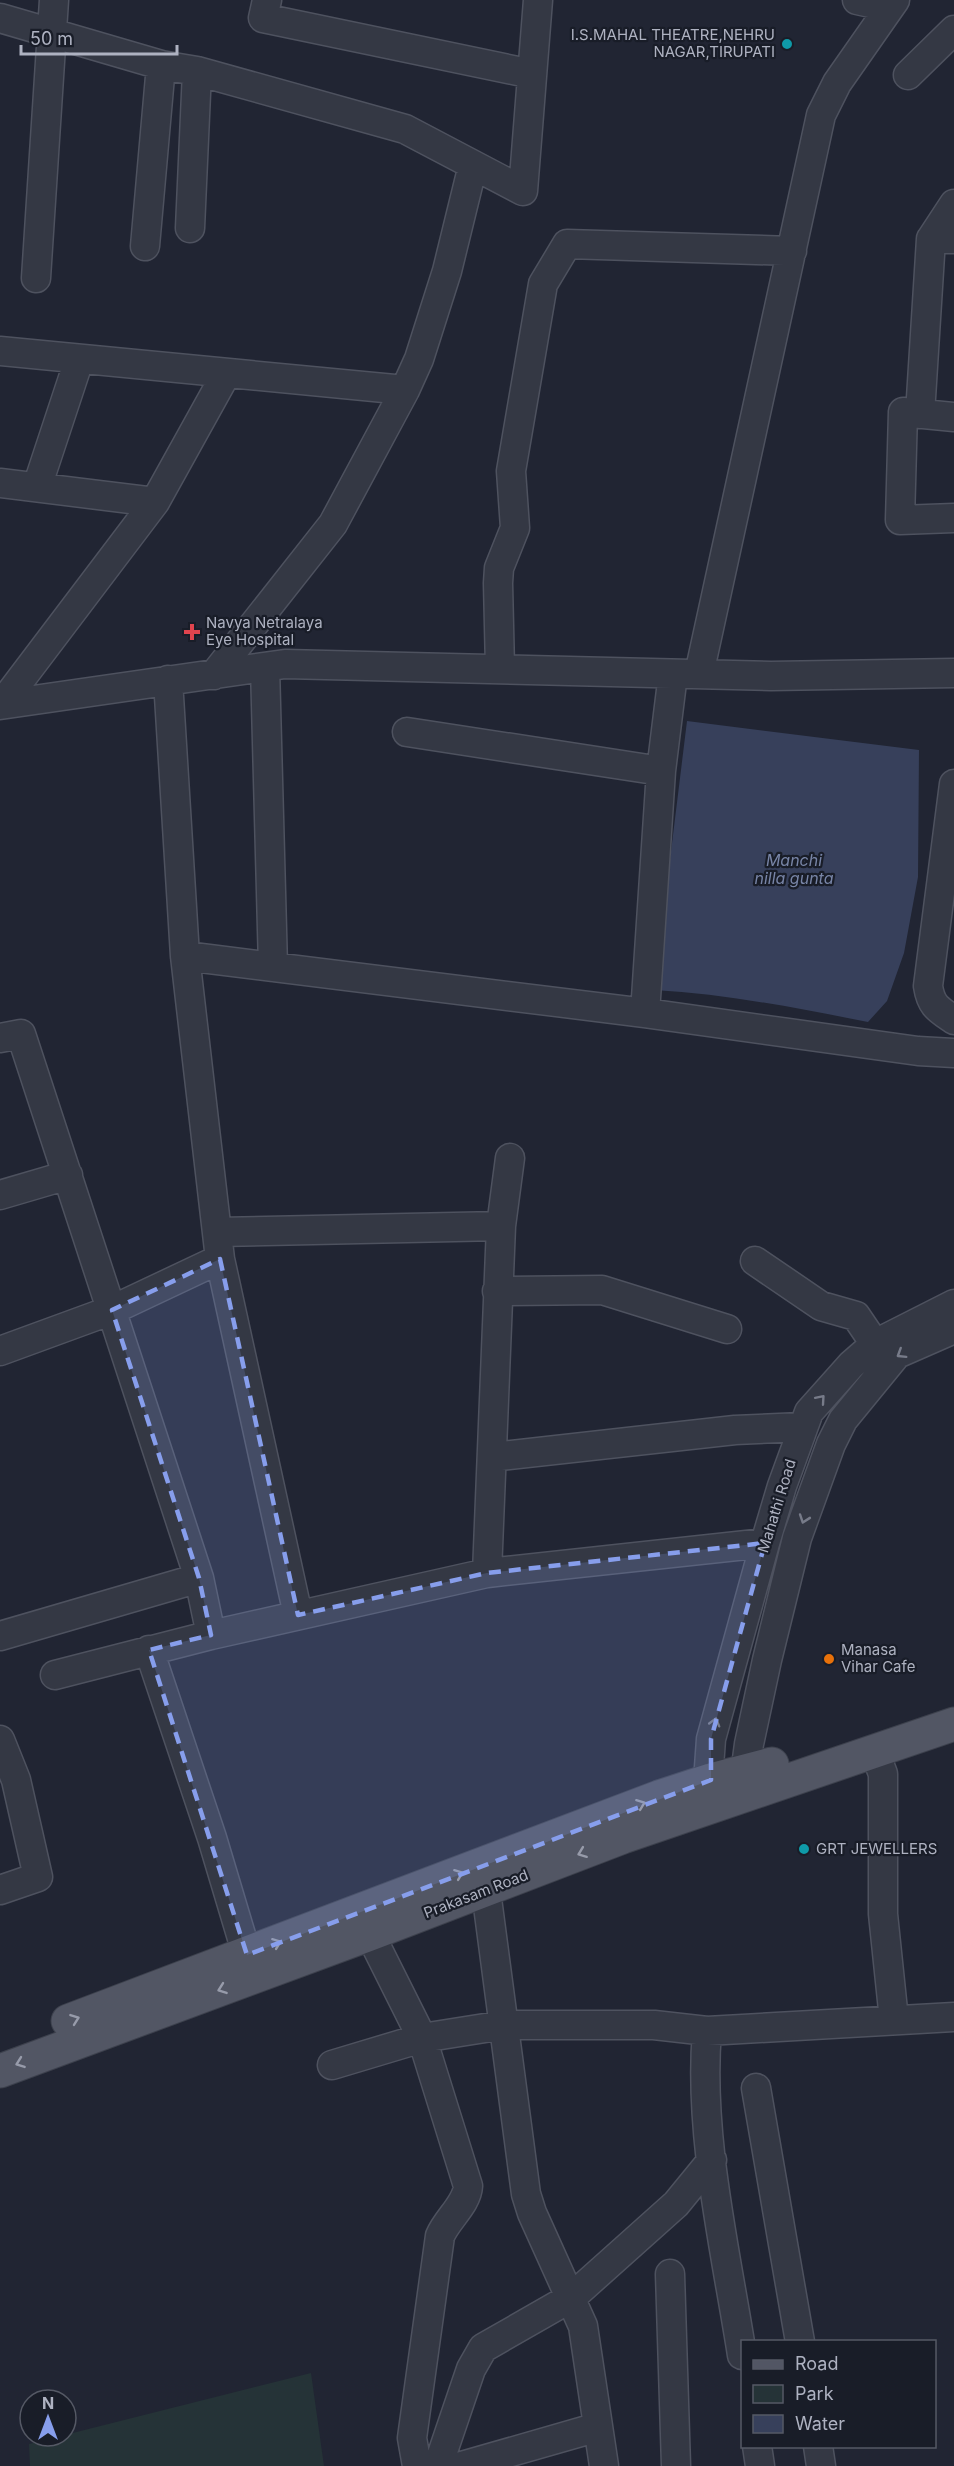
<svg xmlns="http://www.w3.org/2000/svg" width="954" height="2466" font-family="Inter,sans-serif">
<style>
.green{fill:#253337}
.water{fill:#37405b}
.lines{fill:none;stroke-linecap:round;stroke-linejoin:round}
.minor-casing{stroke:#4e525f;stroke-width:31}
.major-casing{stroke:#3d414d;stroke-width:35}
.minor{stroke:#343844;stroke-width:28}
.major{stroke:#525664;stroke-width:33}
.oneway{stroke:#777b89}
.oneway2{stroke:#979baa}
.marked{fill:#879eec;fill-opacity:0.2;stroke:#879eec;stroke-width:4.5;stroke-dasharray:12 8;stroke-linejoin:round}
.culture-dot{fill:#0f9aa8;stroke:#191d28;stroke-width:2}
.health-dot{fill:#e0444e;stroke:#191d28;stroke-width:2}
.food-dot{fill:#e8710a;stroke:#191d28;stroke-width:2}
.labels{text-anchor:middle;stroke-width:4.5;stroke-linejoin:round;paint-order:stroke}
.poi-label{font-size:15px;fill:#aeb2c1;stroke:#191d28;text-anchor:start}
.street-label{font-size:15px;fill:#aeb2c1;stroke:#191d28}
.water-label{font-size:16px;font-style:italic;fill:#7885a7;stroke:#191d28}
</style>
<rect width="100%" height="100%" fill="#212533"/>
<path class="green" d="M 311,2373 L 324,2466 L 30,2466 L 29,2444 Z"/>
<path class="water" d="M 687,721 L 919,750 L 918,877 L 904,953 L 887,1001 L 868,1022 C 797,1008 726,994 654,990 Z"/>
<g class="lines">
<defs>
<path id="minor" d="M 267,0 L 263,18 L 532,74
M 857,0 L 888,7
M 0,18 L 161,65 L 197,71 L 405,129 L 523,191 L 538,0
M 908,75 L 954,30
M 954,204 L 931,239 L 954,239
M 190,228 L 197,71
M 145,246 L 161,65
M 36,278 L 54,0
M 0,351 L 405,390
M 920,414 L 931,239
M 954,417 L 903,412 L 900,520 L 954,518
M 0,483 L 155,502 L 226,374
M 37,487 L 79,360
M 265,667 L 273,967
M 500,669 L 498,583 L 499,568 L 515,528 L 511,471 L 543,284 L 567,244 L 792,251
M 699,674 L 821,115 L 837,83 L 895,0
M 214,675 L 333,524 L 405,390 L 419,359 L 447,271 L 473,165
M 168,680 L 185,956 L 220,1259 L 298,1615
M 2,704 L 155,502
M 0,705 L 285,664 L 771,676 L 954,673
M 407,732 L 661,771
M 954,784 L 928,986 C 931,1006 938,1009 954,1020
M 185,956 L 645,1013 L 918,1051 L 954,1053
M 645,1013 L 661,771 L 673,674
M 0,1038 L 21,1034 L 199,1578 L 211,1635
M 0,1195 L 68,1175
M 217,1232 L 501,1226 L 510,1158
M 755,1261 L 821,1306 L 856,1316 L 875,1344
M 497,1291 L 602,1290 L 727,1329
M 0,1351 L 112,1310 L 220,1259
M 492,1457 L 735,1430 L 802,1427
M 487,1573 L 501,1226
M 0,1636 L 199,1578
M 149,1650 L 212,1838 L 247,1955
M 55,1675 L 211,1635 L 487,1573 L 765,1543
M 0,1740 L 16,1780 L 38,1877 L 0,1890
M 874,1750 L 883,1774 L 883,1914 L 894,2020
M 750,1792 L 747,1759 L 749,1744 L 767,1660 L 797,1538 L 831,1444 L 843,1420 L 897,1354 L 954,1329
M 715,1802 L 709,1767 L 711,1739 L 765,1543 L 782,1486 L 809,1412 L 851,1365 L 875,1344 L 954,1304
M 486,1891 L 526,2194 L 532,2213 L 583,2326 L 604,2466
M 370,1934 L 422,2038 L 468,2186 C 467,2204 447,2219 440,2236 L 412,2438 L 417,2466
M 707,2031 C 698,2135 726,2252 742,2355
M 332,2065 L 422,2038 L 504,2025 L 654,2025 L 707,2031 L 954,2017
M 756,2088 L 800,2342
M 670,2274 L 676,2466
M 757,2446 L 760,2466
M 818,2446 L 821,2466
M 438,2466 L 471,2369 L 483,2348 L 572,2297 L 676,2204 L 712,2160
M 462,2466 L 598,2427"/>
<path id="major" d="M 68,2021 L 659,1797 L 711,1780 L 772,1764
M 0,2071 L 370,1934 L 623,1837 L 954,1724"/>
</defs>
<use href="#minor" class="minor-casing"/>
<use href="#major" class="major-casing"/>
<use href="#minor" class="minor"/>
<use href="#major" class="major"/>
</g>
<defs><path id="oneway-chevron" d="M-2-3.5L2.5 0L-2 3.5" fill="none" stroke-width="1.6" stroke-linecap="round" stroke-linejoin="round" transform="scale(1.5)"/></defs>
<g class="oneway">
<use href="#oneway-chevron" transform="translate(901 1354) rotate(148)"/>
<use href="#oneway-chevron" transform="translate(821 1399) rotate(-49)"/>
<use href="#oneway-chevron" transform="translate(804 1519) rotate(109)"/>
<use href="#oneway-chevron" transform="translate(715 1722) rotate(-74)"/>
</g>
<g class="oneway2">
<use href="#oneway-chevron" transform="translate(641 1804) rotate(-21)"/>
<use href="#oneway-chevron" transform="translate(582 1853) rotate(159)"/>
<use href="#oneway-chevron" transform="translate(459 1874) rotate(-21)"/>
<use href="#oneway-chevron" transform="translate(277 1943) rotate(-21)"/>
<use href="#oneway-chevron" transform="translate(222 1989) rotate(160)"/>
<use href="#oneway-chevron" transform="translate(75 2019) rotate(-20)"/>
<use href="#oneway-chevron" transform="translate(20 2063) rotate(160)"/>
</g>
<path class="marked" d="M 220,1259 L 298,1615 L 487,1573 L 765,1543 L 711,1739 L 711,1780 L 247,1955 L 149,1650 L 211,1635 L 199,1578 L 112,1310 Z"/>
<g class="culture-dot">
<circle cx="787" cy="44" r="6"/>
<circle cx="804" cy="1849" r="6"/>
</g>
<path class="health-dot" d="M189 623h6v6h6v6h-6v6h-6v-6h-6v-6h6z"/>
<circle class="food-dot" cx="829" cy="1659" r="6"/>
<g class="labels">
<g class="poi-label">
<text x="775" y="40" text-anchor="end">I.S.MAHAL THEATRE,NEHRU<tspan x="775" dy="17">NAGAR,TIRUPATI</tspan></text>
<text x="206" y="628">Navya Netralaya<tspan x="206" dy="17">Eye Hospital</tspan></text>
<text x="841" y="1655">Manasa<tspan x="841" dy="17">Vihar Cafe</tspan></text>
<text x="816" y="1854">GRT JEWELLERS</text>
</g>
<g class="street-label">
<text transform="translate(777 1506) rotate(-73)" y="5">Mahathi Road</text>
<text transform="translate(476 1894) rotate(-21)" y="5">Prakasam Road</text>
</g>
<g class="water-label">
<text x="794" y="866">Manchi<tspan x="794" dy="18">nilla gunta</tspan></text>
</g>
</g>
<rect x="741" y="2340" width="195" height="108" fill="#191d28" stroke="#555965" stroke-width="1.5"/>
<rect x="753" y="2360" width="30" height="9" fill="#525664" stroke="#555965" stroke-width="1.5"/>
<text x="795" y="2370" font-size="18" fill="#aeb2c1">Road</text>
<rect x="753" y="2385" width="30" height="18" fill="#253337" stroke="#555965" stroke-width="1.5"/>
<text x="795" y="2400" font-size="18" fill="#aeb2c1">Park</text>
<rect x="753" y="2415" width="30" height="18" fill="#37405b" stroke="#555965" stroke-width="1.5"/>
<text x="795" y="2430" font-size="18" fill="#aeb2c1">Water</text>
<g transform="translate(48 2418)"><circle r="28" fill="#191d28" stroke="#555965" stroke-width="1.5"/>
<path d="M0-4.5L10 22L0 15L-10 22Z" fill="#879eec"/>
<text y="-9" font-size="16" font-weight="bold" text-anchor="middle" fill="#aeb2c1">N</text>
</g>
<path d="M21 45v9h156v-9" fill="none" stroke="#aeb2c1" stroke-width="3"/>
<text x="30" y="45" font-size="18" fill="#aeb2c1" stroke="#191d28" stroke-width="4.5" paint-order="stroke">50 m</text>
</svg>
